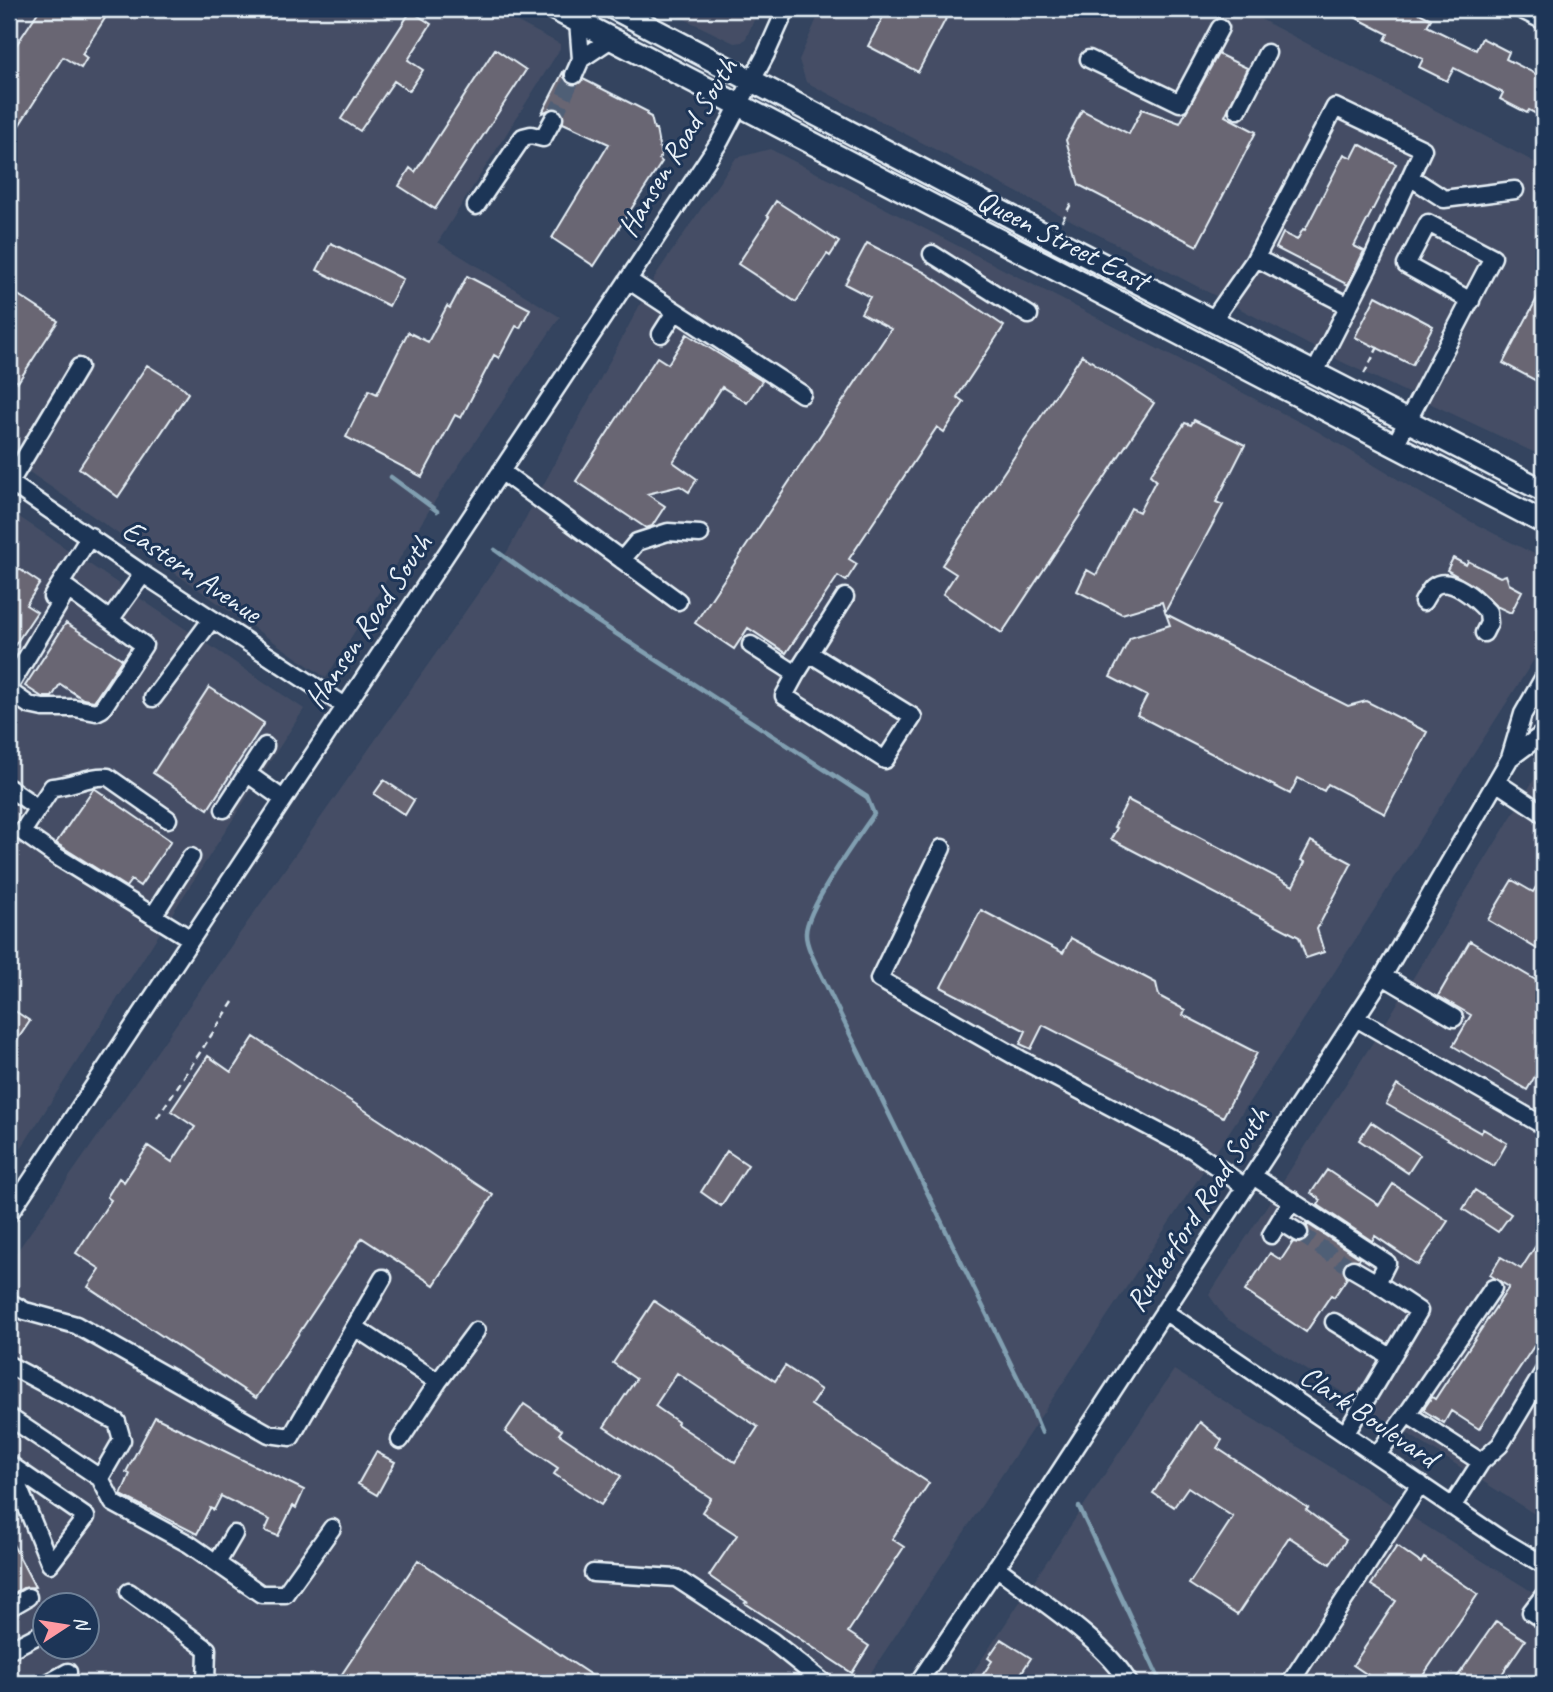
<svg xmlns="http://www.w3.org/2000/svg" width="1553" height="1692" font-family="Caveat,sans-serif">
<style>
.built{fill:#444e65;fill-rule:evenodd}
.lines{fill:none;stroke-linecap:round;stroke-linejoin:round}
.stream{stroke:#819fb1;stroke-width:4.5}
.building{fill:#696673;stroke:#e8f1f8;stroke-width:2;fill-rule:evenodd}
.minor-tunnel{stroke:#4f5e76;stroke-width:16;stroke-dasharray:16 8;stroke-linecap:butt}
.minor-casing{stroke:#e8f1f8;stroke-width:21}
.major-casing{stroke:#e8f1f8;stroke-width:26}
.path{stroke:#e8f1f8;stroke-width:2.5;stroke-dasharray:7 5;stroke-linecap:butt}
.minor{stroke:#1d3557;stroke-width:16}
.major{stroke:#1d3557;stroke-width:21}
.labels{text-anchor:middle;stroke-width:6;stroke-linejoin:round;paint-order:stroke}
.street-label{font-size:30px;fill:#e8f1f8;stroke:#1d3557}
</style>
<rect width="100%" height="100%" fill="#34445f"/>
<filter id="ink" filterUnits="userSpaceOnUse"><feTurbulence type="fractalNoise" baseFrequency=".0143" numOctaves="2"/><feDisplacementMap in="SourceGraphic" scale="14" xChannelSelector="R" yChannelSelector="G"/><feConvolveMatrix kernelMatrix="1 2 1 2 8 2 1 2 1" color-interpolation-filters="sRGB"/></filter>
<g filter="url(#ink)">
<path class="built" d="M 9,9 L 493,9 L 560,44 L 560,49 L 438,242 L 560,317 L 438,496 L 326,678 L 9,458 Z
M 664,9 L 759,9 L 746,38 L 742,42 L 734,43 Z
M 821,9 L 1241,9 L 1544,167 L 1544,457 L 1340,361 L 806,82 L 799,60 Z
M 770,149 L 1317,431 L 1454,513 L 1544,559 L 1544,644 L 1314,1004 L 864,1683 L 9,1683 L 9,1263 L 509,549 L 657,273 L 736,158 ZM 46,1604 L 88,1604 L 88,1646 L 46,1646 Z
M 9,510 L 304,709 L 9,1167 Z
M 1544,763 L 1544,1520 L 1225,1318 L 1209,1295 L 1388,1019 Z
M 1174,1370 L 1544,1599 L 1544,1683 L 966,1683 Z"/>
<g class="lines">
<path class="stream" d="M 391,477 L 437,511
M 495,550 L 569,603 L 867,797 L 874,814 C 858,837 806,909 806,933 C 805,947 822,975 828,989 L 1028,1399 L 1042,1433
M 1079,1507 L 1161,1683"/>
</g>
<path class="building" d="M 40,9 L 111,9 L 82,54 L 87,58 L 81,68 L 63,57 L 9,141 L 9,56 Z
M 887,9 L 951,9 L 918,72 L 868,46 Z
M 1339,9 L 1411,9 L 1431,19 L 1427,26 L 1476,50 L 1482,38 L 1509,52 L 1506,59 L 1544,78 L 1544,118 L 1529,110 L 1527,113 L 1500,99 L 1503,93 L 1454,68 L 1447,81 L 1419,67 L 1423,59 L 1385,40 L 1388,34 Z
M 411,11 L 431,24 L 408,60 L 423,70 L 409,91 L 394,81 L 360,131 L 341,119 Z
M 495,49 L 526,70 L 435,209 L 399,186 L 410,168 L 415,172 Z
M 1218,54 L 1247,68 L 1225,116 L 1256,132 L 1197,246 L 1079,185 L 1066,140 L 1082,110 L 1129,134 L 1142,109 L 1180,123 Z
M 564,70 L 564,77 L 569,84 L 576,85 L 583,79 L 648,112 L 647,115 L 651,117 L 654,129 L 656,129 L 661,156 L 659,159 L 662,162 L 594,266 L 552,238 L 609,144 L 563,123 L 563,113 L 558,109 L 553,108 L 542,113 Z
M 1359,144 L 1396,164 L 1354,246 L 1364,251 L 1348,285 L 1276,248 L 1283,233 L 1297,240 L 1303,229 L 1305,230 L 1344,154 L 1352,158 Z
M 776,201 L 839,242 L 830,256 L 827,254 L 796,302 L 738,264 L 769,217 L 767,215 Z
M 331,243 L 403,279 L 389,306 L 317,270 Z
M 867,243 L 924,272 L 1004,326 L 957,397 L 964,402 L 944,432 L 937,427 L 849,559 L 857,564 L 846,581 L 838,576 L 786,653 L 748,628 L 734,649 L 695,623 L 891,329 L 861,313 L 870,297 L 845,284 Z
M 467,276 L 530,309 L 520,328 L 516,326 L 499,358 L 494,355 L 461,418 L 455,415 L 422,477 L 346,437 L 369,390 L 377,394 L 408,332 L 428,342 L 447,306 L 450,308 Z
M 1544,285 L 1544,385 L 1503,363 Z
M 9,289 L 58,321 L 18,382 L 9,376 Z
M 1376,296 L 1433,326 L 1412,365 L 1355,337 Z
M 687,334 L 762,381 L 747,403 L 722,387 L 673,462 L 697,479 L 689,492 L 680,486 L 647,494 L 665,506 L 652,526 L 646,528 L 576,481 L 657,357 L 668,364 Z
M 1082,355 L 1154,403 L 1002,633 L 943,594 L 956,574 L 942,565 Z
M 147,365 L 182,387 L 188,393 L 118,497 L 79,468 Z
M 1194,420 L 1245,445 L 1216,502 L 1223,505 L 1165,612 L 1162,602 L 1122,614 L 1077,591 L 1087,570 L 1096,575 L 1131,508 L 1139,512 L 1156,480 L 1150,475 L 1185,423 L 1191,425 Z
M 1453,558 L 1466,565 L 1468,561 L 1500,577 L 1506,575 L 1509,584 L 1522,591 L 1511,613 L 1496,606 L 1476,587 L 1447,570 Z
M 9,562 L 40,583 L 26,605 L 37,612 L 9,654 Z
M 1166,614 L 1348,706 L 1366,701 L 1427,732 L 1385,814 L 1328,784 L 1324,791 L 1298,778 L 1290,794 L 1137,715 L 1147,696 L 1110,677 L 1130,638 L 1170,625 Z
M 66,623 L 122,659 L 94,701 L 83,699 L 60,684 L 52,697 L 42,697 L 25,686 Z
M 209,687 L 264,723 L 208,809 L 153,773 Z
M 384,780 L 414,800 L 405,815 L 374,794 Z
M 94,788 L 171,841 L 140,886 L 131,880 L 126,887 L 56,843 Z
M 1128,800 L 1293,886 L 1305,862 L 1301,860 L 1311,841 L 1352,863 L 1317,929 L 1324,952 L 1306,958 L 1299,937 L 1111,839 L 1117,828 L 1114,827 Z
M 1544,874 L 1544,953 L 1488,920 L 1512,880 L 1533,892 Z
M 981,910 L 1063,953 L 1071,938 L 1156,983 L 1159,996 L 1185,1010 L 1183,1015 L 1257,1053 L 1223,1117 L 1043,1025 L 1031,1049 L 1020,1044 L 1026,1031 L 941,987 Z
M 1470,941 L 1544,985 L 1544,1061 L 1527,1090 L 1453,1046 L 1471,1015 L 1438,996 Z
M 9,1007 L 30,1021 L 9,1052 Z
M 254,1037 L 493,1195 L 434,1285 L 362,1238 L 256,1398 L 88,1287 L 100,1269 L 76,1253 L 111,1200 L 107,1197 L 119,1178 L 124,1182 L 148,1146 L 172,1162 L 195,1127 L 171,1111 L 208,1056 L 231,1072 Z
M 1397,1085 L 1481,1133 L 1483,1129 L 1507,1143 L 1494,1166 L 1386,1104 Z
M 1371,1122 L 1420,1155 L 1408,1173 L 1359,1140 Z
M 727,1151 L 748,1165 L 721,1206 L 701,1192 Z
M 1327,1170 L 1379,1205 L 1393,1184 L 1448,1221 L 1418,1265 L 1375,1236 L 1372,1241 L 1318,1205 L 1321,1200 L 1311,1193 Z
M 1475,1190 L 1511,1214 L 1498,1232 L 1463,1209 Z
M 1306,1223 L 1360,1258 L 1359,1260 L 1348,1260 L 1344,1263 L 1343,1270 L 1347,1278 L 1334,1297 L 1331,1295 L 1306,1332 L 1245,1291 L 1270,1253 L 1281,1260 L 1293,1242 L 1299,1243 L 1307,1239 L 1309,1233 Z
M 1544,1233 L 1544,1331 L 1479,1429 L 1451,1411 L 1444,1423 L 1423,1410 L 1432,1397 L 1435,1399 L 1509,1287 L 1490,1275 L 1501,1257 L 1521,1269 Z
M 654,1301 L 775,1381 L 785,1366 L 821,1390 L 811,1405 L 929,1483 L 892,1539 L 904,1547 L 848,1632 L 869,1646 L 852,1673 L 745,1603 L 747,1602 L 709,1576 L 737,1535 L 702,1512 L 711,1498 L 604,1427 L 636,1379 L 613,1363 ZM 677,1373 L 758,1427 L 735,1462 L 677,1424 L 678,1422 L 655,1406 Z
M 524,1404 L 562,1430 L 559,1434 L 621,1476 L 601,1505 L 554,1474 L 558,1468 L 505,1432 Z
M 155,1417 L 304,1490 L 296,1508 L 293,1506 L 278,1536 L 265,1531 L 270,1520 L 221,1496 L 214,1510 L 210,1508 L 197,1534 L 121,1495 L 130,1474 L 126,1472 Z
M 1200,1422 L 1222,1440 L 1217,1448 L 1308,1508 L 1306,1510 L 1346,1540 L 1330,1564 L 1289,1537 L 1237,1615 L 1189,1584 L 1233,1517 L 1188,1487 L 1174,1507 L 1153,1493 Z
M 376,1452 L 395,1462 L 377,1495 L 358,1484 Z
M 9,1537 L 35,1587 L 23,1588 L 9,1596 Z
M 1397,1546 L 1421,1563 L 1424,1558 L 1478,1594 L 1418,1683 L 1380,1683 L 1353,1665 L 1396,1601 L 1371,1585 Z
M 418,1560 L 603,1683 L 336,1683 Z
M 1496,1621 L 1525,1640 L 1496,1683 L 1453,1683 Z
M 1001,1639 L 1031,1658 L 1020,1675 L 1032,1683 L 977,1683 L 992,1661 L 988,1658 Z"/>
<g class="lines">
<path class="minor-tunnel" d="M 554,118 L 574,75
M 1299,1233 L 1353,1269"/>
<defs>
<path id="minor" d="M 1520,9 L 1544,21
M 578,21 L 581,59
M 1089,59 L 1180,103 L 1220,28
M 574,75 L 581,59 L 611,39
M 1238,110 L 1267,53
M 1410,177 L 1444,199 L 1515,190
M 476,206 L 523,137 L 531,135 L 543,138 L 554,118
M 932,254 L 1029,315
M 1256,258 L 1349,306
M 628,280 L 802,394
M 1212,321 L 1254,261 L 1335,107 L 1423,149 L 1370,264 L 1314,374
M 661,334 L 675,312
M 1395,445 L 1493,257 L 1428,223 L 1406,265 L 1471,301
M 501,471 L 678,601
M 9,482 L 143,574 L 345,706
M 9,484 L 79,367
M 622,560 L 637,542 L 668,532 L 700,534
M 52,597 L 90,536
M 1423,602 C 1426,597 1429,591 1433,587 C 1450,574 1477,600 1488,612 L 1489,623 L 1484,633
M 110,620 L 143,574
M 751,645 L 796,674 L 845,597
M 796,674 L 784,696 L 885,760 L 913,717 L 809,653
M 9,687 L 68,589 L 144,645 L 102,709 L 96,712 L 75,708 L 43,708 L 29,705 L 9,691
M 153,698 L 212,619
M 1510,758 L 1544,733
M 248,774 L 283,799
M 1496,782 L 1544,814
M 9,788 L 38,808
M 224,809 L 265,746
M 168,819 L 108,777 C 89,775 73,786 52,787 L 22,832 L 56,856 L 191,939
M 942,848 L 879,979 L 1020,1059 L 1193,1150 L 1245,1187
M 153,916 L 191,857
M 1383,976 L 1454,1018
M 1356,1018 L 1544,1126
M 1253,1176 L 1387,1263 L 1377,1283 L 1419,1311 L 1346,1433
M 9,1214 L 720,141 L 766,54 L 786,9
M 1280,1221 L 1299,1233
M 1271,1235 L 1292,1200
M 1353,1269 L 1377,1283
M 9,1302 L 25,1311 L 76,1325 L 269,1434 L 291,1437 L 383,1278
M 1164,1311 L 1500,1539 L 1544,1565
M 1334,1322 L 1391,1357
M 356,1328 L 438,1382 L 400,1440
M 9,1365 L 117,1422 L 122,1440 L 100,1478
M 438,1382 L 476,1331
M 1407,1414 L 1493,1288
M 9,1417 L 100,1478 L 113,1503 L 189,1544 L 261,1594 L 285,1594 L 332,1528
M 1377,1455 L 1407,1414 L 1481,1462 L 1452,1507
M 1481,1462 L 1500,1445 L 1544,1371
M 9,1464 L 86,1517 L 50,1564 L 9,1464
M 217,1563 L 234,1534
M 996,1567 C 1036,1598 1105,1641 1129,1683
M 593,1573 L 676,1578 L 772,1641 L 824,1683
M 129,1592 L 207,1649 L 206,1683
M 1544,1595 L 1531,1612 L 1544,1621
M 9,1608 L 28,1597
M 9,1650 L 46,1631
M 48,1683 L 68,1672
M 918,1683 L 1027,1522 L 1383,976 L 1510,758 L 1523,714 L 1544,677
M 1290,1683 L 1420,1484"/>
<path id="major" d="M 554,9 L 1544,523
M 615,9 L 1065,245 L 1544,491"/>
</defs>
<use href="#minor" class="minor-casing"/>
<use href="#major" class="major-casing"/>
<path class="path" d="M 1062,221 L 1073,200
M 1364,374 L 1378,347
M 157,1118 L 233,1002"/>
<use href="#minor" class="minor"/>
<use href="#major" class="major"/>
</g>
</g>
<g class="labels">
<g class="street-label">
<text transform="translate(677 147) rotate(-59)" y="10">Hansen Road South</text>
<text transform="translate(1063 240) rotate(27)" y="10">Queen Street East</text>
<text transform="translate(192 571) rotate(34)" y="10">Eastern Avenue</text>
<text transform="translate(368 621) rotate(-56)" y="10">Hansen Road South</text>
<text transform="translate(1197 1209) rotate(-57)" y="10">Rutherford Road South</text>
<text transform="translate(1369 1416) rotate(34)" y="10">Clark Boulevard</text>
</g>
</g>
<rect width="1553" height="1692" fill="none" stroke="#1d3557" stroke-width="35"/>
<rect x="18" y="18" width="1518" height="1657" fill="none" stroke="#e8f1f8" stroke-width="2.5" filter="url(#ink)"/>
<g transform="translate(66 1626) rotate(78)"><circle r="33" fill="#1d3557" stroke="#6e8097" stroke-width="2"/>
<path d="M0-5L12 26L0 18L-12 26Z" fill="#ff9aa2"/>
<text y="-10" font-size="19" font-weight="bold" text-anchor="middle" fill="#e8f1f8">N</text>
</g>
</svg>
